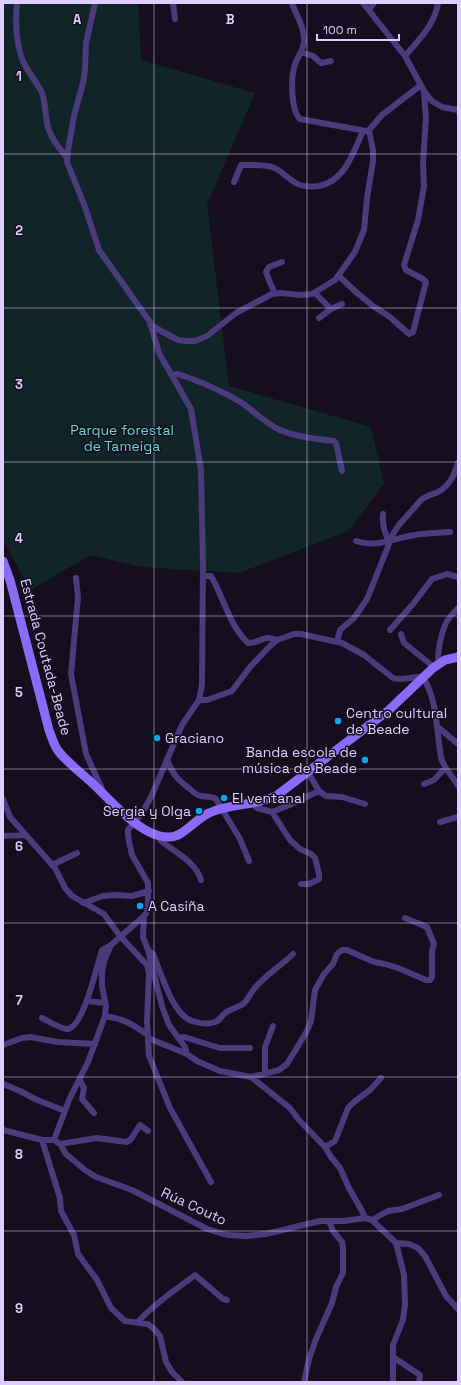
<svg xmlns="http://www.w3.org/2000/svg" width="461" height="1385" font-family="'Space Grotesk',sans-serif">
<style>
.green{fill:#112529}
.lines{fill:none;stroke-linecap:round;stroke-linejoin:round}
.stream{stroke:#0b133b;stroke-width:1.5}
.street{stroke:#4b3b7c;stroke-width:6}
.secondary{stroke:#8b6af8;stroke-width:9}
.grid{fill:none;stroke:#ddcefd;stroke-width:1;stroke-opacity:0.55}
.poi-dot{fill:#0ba7ec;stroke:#140e1f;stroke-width:1.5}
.labels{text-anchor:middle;stroke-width:3;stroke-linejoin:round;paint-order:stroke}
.park-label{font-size:14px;fill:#5ed9d3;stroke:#140e1f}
.street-label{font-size:14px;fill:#ddcefd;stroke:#140e1f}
.poi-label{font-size:14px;fill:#ddcefd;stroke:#140e1f;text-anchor:start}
.grid-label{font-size:13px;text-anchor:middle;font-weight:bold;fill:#ddcefd;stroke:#140e1f;stroke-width:3;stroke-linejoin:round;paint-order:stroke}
</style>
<rect width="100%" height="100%" fill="#140e1f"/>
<path class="green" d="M 3,3 L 138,3 L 141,60 L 255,93 L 207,204 L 229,386 L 371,427 L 384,484 L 348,531 L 239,573 L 141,567 L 91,555 L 30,590 L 3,539 Z"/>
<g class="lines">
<path class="stream" d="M 3,1364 L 22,1382"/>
<path class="street" d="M 17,3 C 15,21 16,51 26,67 C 31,76 38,84 42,93 C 46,104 45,116 48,127 C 51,139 60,149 67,158
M 173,3 L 175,19
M 292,3 C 296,15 305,28 304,42 C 303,52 296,58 294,68 C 291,79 291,111 300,119 L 366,131 L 369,130 L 382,115 L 421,85
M 363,3 L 405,56 L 424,91 L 432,101 L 442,107 L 458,110
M 369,9 L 374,3
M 301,52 L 313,56 L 321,63 L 331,61
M 405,56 C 419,40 435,24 438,3
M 234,182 L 241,165 C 250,165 263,164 272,167 C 282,170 289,181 300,185 C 306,187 312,187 319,186 C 345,181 353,153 363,131
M 339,276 L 357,293 L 373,306 L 390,317 L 409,334 L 413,332 L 426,282 L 423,279 L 406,270 L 404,265 L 418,220 L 424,186 L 423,163 L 426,118 L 424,91
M 275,293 L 270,283 L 266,272 L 269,267 L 282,262
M 315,293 L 331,309
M 319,318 L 331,309 L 342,304
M 150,325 L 178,340 L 186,341 L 195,341 L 207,336 L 236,313 L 272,294 L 281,293 L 301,295 L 312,294 L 335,280 L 355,252 L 364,230 L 367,198 L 373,161 L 373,150 L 369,130
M 172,375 L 178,374 L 184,376 C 204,383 224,392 242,403 C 255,412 266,424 280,430 C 297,437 316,439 334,441 L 336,443 L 342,471
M 383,514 C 382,524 384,532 389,541
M 356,541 C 377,548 394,538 415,535 C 427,533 438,533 450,532
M 203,576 L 211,576 C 224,598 229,625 248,643 C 260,644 261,634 277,640
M 76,578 L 78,597 L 71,674 L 86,754 L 102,789
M 390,630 L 413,604 L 432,579 L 447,574 L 458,577
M 401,634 L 404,643 L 434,667
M 337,642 L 340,630 L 354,618 L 367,599 L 393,534 L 398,526 L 421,500 C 426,496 430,495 436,493 C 449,487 454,476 458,463
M 439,664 C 436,655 442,631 446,623 C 449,617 454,612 458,608
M 199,700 L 207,700 L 232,691 L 250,667 L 269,647 L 277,640 L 294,634 L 301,634 L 342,643 L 364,655 L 393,678 C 402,681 413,676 423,677 C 438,702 436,729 441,757 C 443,768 453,776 458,786
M 438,727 L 458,744
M 167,759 C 173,775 177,779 190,789 C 193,792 196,795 201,796 C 206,797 211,796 216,799 L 240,839 L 249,861
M 308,772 L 319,791
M 424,784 L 434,780 L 445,768
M 3,799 L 10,817 L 55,868 L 65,888 L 72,896 L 104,914 L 120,936 L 147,965 L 149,973 L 147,1022 L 149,1056 L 170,1108 L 211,1182
M 252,803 L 257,808 L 272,812 L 290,840 L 300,849 L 311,854 L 315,858 L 319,874 L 319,879 L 309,884 L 301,884
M 272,812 L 287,806 L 319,791 L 326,796 L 342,797 L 365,804
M 440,822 L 458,817
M 3,836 L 26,835
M 158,836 L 161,841 C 175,852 196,862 201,880
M 52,865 L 77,853
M 83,903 L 103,896 L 115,895 L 132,896 L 149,891
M 144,916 L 143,937 L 148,950 L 162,1006 L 169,1025 L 185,1047 L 187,1054
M 148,950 L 153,954 C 161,973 170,1005 185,1017 C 192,1023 207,1025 215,1022 C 219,1021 221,1017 224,1014 C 229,1009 237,1008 243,1004 C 248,1000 250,994 254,989 C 264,976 281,966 293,954
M 87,1001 L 105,1003
M 105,1016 C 124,1019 132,1024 148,1035
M 42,1018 C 48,1021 63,1030 68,1029 C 84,1026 97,965 102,950 L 111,945
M 148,1038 L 187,1054 L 197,1061 L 220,1071 L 251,1077 L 279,1070 L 287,1064 L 307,1031 L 311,1021 L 315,990 L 324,974 L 333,964 L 337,954 L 342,950 L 347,950 L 374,962 L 385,964 L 398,968 L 426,980 L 430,980 L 432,977 L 432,951 L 434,944 L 427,927 L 405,918
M 178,1038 L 184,1037 L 220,1048 L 250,1048
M 3,1045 L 22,1038 L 30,1037 L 58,1042 L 95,1044
M 265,1073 L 265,1047 L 273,1026
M 251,1077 L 290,1108 L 299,1120 L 325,1147 L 331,1157 L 340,1168 L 349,1188 L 362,1211 L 365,1218 L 372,1220 L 396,1243 L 404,1275 L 405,1304 L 403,1320 L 393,1345 L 393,1382
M 80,1080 L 84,1088 L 82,1099 L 94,1113
M 3,1084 L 20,1091 L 35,1099 L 65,1111
M 3,1130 L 42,1140
M 54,1140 L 69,1100 L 88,1062 L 105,1016 L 106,1006 L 102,986 L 102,973 L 104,961 L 111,945 L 144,916 L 147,912 L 148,902 L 148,883 L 132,855 L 128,836 L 128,830 L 142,813 L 151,797 L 182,725 L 199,700 L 202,685 L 203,562 L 201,470 L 191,409 L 159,353 L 150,322 L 99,250 L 85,207 L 67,162 L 68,150 L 74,116 L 83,83 L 85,70 L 86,43 L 95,3
M 60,1144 L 97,1138 L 127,1142 L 131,1139 L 140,1125 L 148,1131
M 325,1147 L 335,1141 L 348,1108 L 354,1102 L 370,1090 L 381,1078
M 372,1220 L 388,1211 L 402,1209 L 439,1195
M 396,1243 L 409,1244 L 418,1248 L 425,1256 L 446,1296 L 458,1309
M 138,1322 C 152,1305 177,1289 195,1275 L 223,1299 L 227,1300
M 393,1357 L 420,1375 L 419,1382
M 182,1382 L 172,1372 L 166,1362 L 160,1336 L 155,1330 L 148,1324 L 125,1321 L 111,1308 L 97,1280 L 78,1254 L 74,1235 L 61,1211 L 60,1198 L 42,1140 L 54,1140 L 60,1144 L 66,1154 L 85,1170 L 96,1177 L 132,1190 L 207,1229 L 227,1235 L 246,1236 L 266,1234 L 320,1221 L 344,1221 L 365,1218
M 304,1382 L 309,1359 L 316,1339 L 332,1303 L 336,1287 L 343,1273 L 343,1248 L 342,1242 L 333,1231 L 329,1221"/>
<path class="secondary" d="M 3,561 L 10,580 L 49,730 C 52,738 54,746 59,752 C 68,763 80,772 90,781 C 110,799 140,837 168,837 C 183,838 195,819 209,813 C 230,803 255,806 276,796 L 389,710 L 433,668 L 445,660 L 458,657"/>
</g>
<path class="grid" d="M 154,3 L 154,1382M 307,3 L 307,1382M 3,154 L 458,154M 3,308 L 458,308M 3,462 L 458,462M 3,616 L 458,616M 3,769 L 458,769M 3,923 L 458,923M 3,1077 L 458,1077M 3,1231 L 458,1231"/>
<g class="poi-dot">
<circle cx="338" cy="721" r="4"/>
<circle cx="157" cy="738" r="4"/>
<circle cx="365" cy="760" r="4"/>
<circle cx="224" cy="798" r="4"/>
<circle cx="199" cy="811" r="4"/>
<circle cx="140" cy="906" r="4"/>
</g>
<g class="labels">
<g class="park-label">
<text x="122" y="435">Parque forestal<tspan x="122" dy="16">de Tameiga</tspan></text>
</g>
<g class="street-label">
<text transform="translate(46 657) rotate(75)" y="5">Estrada Coutada-Beade</text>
<text transform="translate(194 1206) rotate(25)" y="5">Rúa Couto</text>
</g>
<g class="poi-label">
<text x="346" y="718">Centro cultural<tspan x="346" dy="16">de Beade</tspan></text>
<text x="165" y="743">Graciano</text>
<text x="357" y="757" text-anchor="end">Banda escola de<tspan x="357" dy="16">música de Beade</tspan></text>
<text x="232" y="803">El ventanal</text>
<text x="191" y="816" text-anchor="end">Sergia y Olga</text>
<text x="148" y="911">A Casiña</text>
</g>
</g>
<g class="grid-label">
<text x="77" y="24">A</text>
<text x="230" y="24">B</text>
<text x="19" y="81">1</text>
<text x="19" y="235">2</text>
<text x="19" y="389">3</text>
<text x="19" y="543">4</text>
<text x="19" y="697">5</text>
<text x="19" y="851">6</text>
<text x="19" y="1005">7</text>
<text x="19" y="1159">8</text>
<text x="19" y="1313">9</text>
</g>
<rect width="461" height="1385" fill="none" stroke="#ddcefd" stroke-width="8"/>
<path d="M317 34v6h82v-6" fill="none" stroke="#ddcefd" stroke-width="2"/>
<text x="323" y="34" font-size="12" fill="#ddcefd" stroke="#140e1f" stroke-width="3" paint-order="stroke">100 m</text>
</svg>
